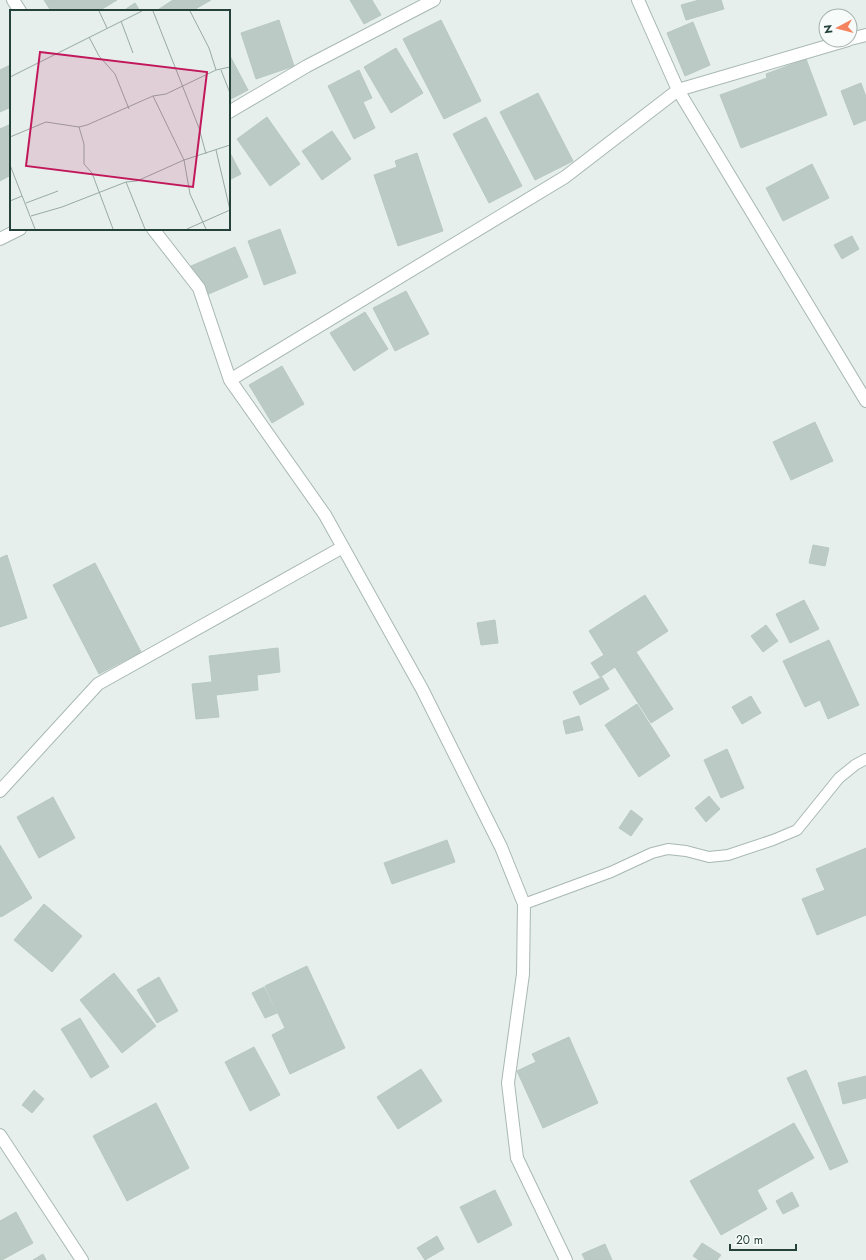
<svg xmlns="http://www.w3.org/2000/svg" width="866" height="1260" font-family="Jost,sans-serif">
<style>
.building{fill:#bbcac4;stroke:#b8c9c2}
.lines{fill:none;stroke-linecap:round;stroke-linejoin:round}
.service-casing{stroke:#a8b8b2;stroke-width:12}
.minor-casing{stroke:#a8b8b2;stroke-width:14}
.service{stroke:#fff;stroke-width:10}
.minor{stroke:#fff;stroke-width:12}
.inset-road{fill:none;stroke:#98aaa4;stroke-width:1}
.view{fill:#c2185b;fill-opacity:0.15;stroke:#c2185b;stroke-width:2}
.inset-edge{fill:none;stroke:#24423a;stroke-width:2}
</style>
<rect width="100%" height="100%" fill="#e6efeb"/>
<path class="building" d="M 44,0 L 117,0 L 99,11 L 51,11 Z
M 173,0 L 211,0 L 192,11 L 156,11 Z
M 350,0 L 372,0 L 381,15 L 364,24 Z
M 699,0 L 721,0 L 724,9 L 686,20 L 681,5 Z
M 135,3 L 140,11 L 123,11 Z
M 279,20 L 294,66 L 256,79 L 241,33 Z
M 441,20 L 481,101 L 444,119 L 403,39 Z
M 693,22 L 710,65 L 685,76 L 667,33 Z
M 396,48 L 423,93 L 391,113 L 364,67 Z
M 229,54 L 248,90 L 229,100 Z
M 806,59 L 827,115 L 741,148 L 720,95 L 767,78 L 766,74 Z
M 10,65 L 11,107 L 0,112 L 0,70 Z
M 359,70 L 372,98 L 363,102 L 375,128 L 354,139 L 328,86 Z
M 861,83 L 866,97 L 866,120 L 854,125 L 841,91 Z
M 538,93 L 573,161 L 535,180 L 500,112 Z
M 267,117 L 300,164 L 270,186 L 237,139 Z
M 486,117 L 522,186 L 489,203 L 453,134 Z
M 11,124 L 11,175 L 0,181 L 0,129 Z
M 332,131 L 351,159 L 322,180 L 302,151 Z
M 229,151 L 241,174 L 229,180 Z
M 417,153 L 443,231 L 398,246 L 374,175 L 397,167 L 395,161 Z
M 812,164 L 829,198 L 783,221 L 766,188 Z
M 280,229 L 296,273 L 264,285 L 248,241 Z
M 852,236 L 859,249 L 842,259 L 834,245 Z
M 235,247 L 248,277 L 204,296 L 191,266 Z
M 406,291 L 429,334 L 395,351 L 373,308 Z
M 365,312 L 388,349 L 354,371 L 330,333 Z
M 282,366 L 304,404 L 272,423 L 249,385 Z
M 815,422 L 833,461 L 791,480 L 773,442 Z
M 813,545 L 829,548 L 825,566 L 809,563 Z
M 7,555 L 27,618 L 0,627 L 0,558 Z
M 95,563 L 141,652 L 99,674 L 53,585 Z
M 645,595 L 668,631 L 636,652 L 673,709 L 651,723 L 615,667 L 600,677 L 591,663 L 604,655 L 589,631 Z
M 804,600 L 819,629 L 790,643 L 776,614 Z
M 495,620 L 498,643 L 481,645 L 477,623 Z
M 766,625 L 778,641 L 763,652 L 751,636 Z
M 829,640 L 859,705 L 828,719 L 820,700 L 805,707 L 783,661 Z
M 278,648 L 280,672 L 257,675 L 258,690 L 216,695 L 219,717 L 196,719 L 192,684 L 212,682 L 209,656 Z
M 602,677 L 609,689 L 580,705 L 573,692 Z
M 751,696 L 761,713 L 742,724 L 732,707 Z
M 637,704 L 670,756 L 639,777 L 605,725 Z
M 579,716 L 583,730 L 566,734 L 563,721 Z
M 727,749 L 744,788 L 721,798 L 704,760 Z
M 709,796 L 720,809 L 706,822 L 695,808 Z
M 53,797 L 75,838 L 39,858 L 17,817 Z
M 631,810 L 643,819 L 631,836 L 619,828 Z
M 447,840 L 455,862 L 392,884 L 384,863 Z
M 0,845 L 32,898 L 1,917 L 0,916 Z
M 866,848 L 866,915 L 817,935 L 802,899 L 825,890 L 816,869 Z
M 44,904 L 82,936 L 52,972 L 14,940 Z
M 307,966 L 345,1048 L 290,1074 L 272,1035 L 285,1028 L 265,986 Z
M 114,973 L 156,1026 L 122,1053 L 80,1000 Z
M 159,977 L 178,1011 L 157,1023 L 137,990 Z
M 264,987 L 277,1013 L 265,1018 L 252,993 Z
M 80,1018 L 109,1067 L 91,1078 L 61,1029 Z
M 569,1037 L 598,1103 L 543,1128 L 517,1071 L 536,1062 L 532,1054 Z
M 254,1047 L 280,1095 L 250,1111 L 225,1062 Z
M 421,1069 L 442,1101 L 398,1129 L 377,1097 Z
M 806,1070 L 848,1162 L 830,1170 L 787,1078 Z
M 866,1076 L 866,1098 L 843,1104 L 838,1083 Z
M 34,1090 L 44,1099 L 32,1113 L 22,1105 Z
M 156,1103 L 189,1168 L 127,1201 L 93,1136 Z
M 794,1123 L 814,1158 L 757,1190 L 767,1209 L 721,1235 L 690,1181 Z
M 495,1190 L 512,1225 L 478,1243 L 460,1207 Z
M 792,1192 L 799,1206 L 783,1214 L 776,1201 Z
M 16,1212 L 33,1243 L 2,1260 L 0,1260 L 0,1221 Z
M 437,1236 L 444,1249 L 425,1260 L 417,1248 Z
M 702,1243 L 721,1255 L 717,1260 L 699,1260 L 693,1256 Z
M 605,1244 L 612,1260 L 585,1260 L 582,1254 Z
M 43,1254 L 46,1260 L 33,1260 Z"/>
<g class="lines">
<defs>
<path id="service" d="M 524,904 L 611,872 L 652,853 L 668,849 L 686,851 L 709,857 L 728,855 L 773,840 L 797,830 L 839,778 L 855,765 L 866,759"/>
<path id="minor" d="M 13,0 L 20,11
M 638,0 L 678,90 L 866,401
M 850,39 L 866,35
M 229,112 L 307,66 L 434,0
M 153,229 L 199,288 L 230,380 L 325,515 L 422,689 L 501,847 L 524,904 L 523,974 L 508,1083 L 517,1158 L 566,1260
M 0,239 L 20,229
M 230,380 L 565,177 L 678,90 L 848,40
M 0,791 L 98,684 L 343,547
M 0,1135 L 82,1260"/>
</defs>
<use href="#service" class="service-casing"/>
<use href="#minor" class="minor-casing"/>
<use href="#service" class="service"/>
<use href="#minor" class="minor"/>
</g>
<g transform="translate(10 10)">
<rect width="220" height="220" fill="#e6efeb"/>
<path class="inset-road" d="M 89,1 L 97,18M 143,1 L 189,118 L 196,144M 180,1 L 199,38 L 206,60 L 220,57M 111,11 L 123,43M 79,27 L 89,46 L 105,64 L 119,99M 211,60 L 220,83M 0,67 L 132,1M 143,86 L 174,150 L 180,184 L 196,219M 69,117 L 74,134 L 74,154 L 82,163 L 103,219M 0,127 L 36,112 L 69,117 L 77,115 L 143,86 L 156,84 L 206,60M 206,140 L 220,200M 0,155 L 25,219M 116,172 L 135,219M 0,191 L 12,186M 16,193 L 48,181M 21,206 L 52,197 L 116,172 L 127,171 L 174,150 L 220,135M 177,219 L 220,200"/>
<path class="view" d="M 30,42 L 197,62 L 183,177 L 16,156 Z"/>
<rect width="220" height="220" class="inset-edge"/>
</g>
<g transform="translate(838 28) rotate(263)"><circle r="19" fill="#f7fbf9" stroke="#a3b1ad"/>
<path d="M0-3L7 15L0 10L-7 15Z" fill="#f4845f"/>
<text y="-6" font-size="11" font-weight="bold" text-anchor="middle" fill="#24423a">N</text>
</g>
<path d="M730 1244v6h66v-6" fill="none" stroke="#24423a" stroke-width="2"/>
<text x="736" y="1244" font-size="12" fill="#24423a" stroke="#f7fbf9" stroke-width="3" paint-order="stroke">20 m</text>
</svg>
